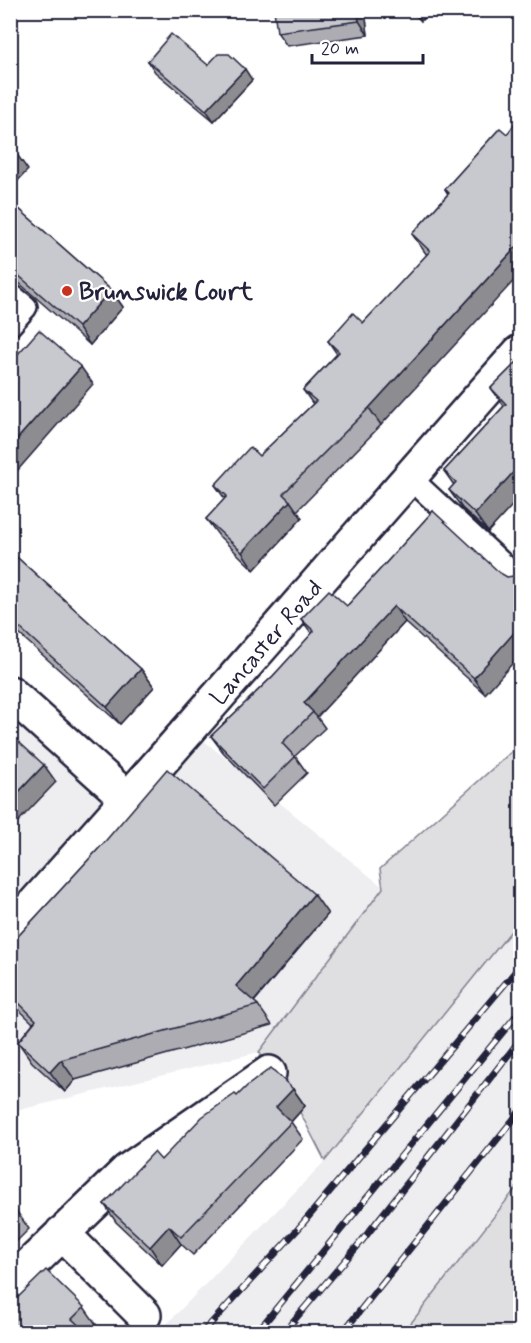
<svg xmlns="http://www.w3.org/2000/svg" width="531" height="1343" font-family="Mynerve,sans-serif">
<style>
.built{fill:#eeeef1}
.green{fill:#dfdfe2;stroke:#80808e;stroke-width:1.5}
.lines{fill:none;stroke-linecap:round;stroke-linejoin:round}
.lane-casing{stroke:#22223b;stroke-width:26}
.street-casing{stroke:#22223b;stroke-width:38}
.lane{stroke:#fff;stroke-width:21}
.street{stroke:#fff;stroke-width:33}
.rail-casing{stroke:#22223b;stroke-width:7}
.rail{stroke:#fff;stroke-width:4.5;stroke-dasharray:14;stroke-linecap:butt}
.wall{fill:#acacb2;stroke:#22223b;stroke-width:1.5}
.shaded-wall{fill:#8c8c91;stroke:#22223b;stroke-width:1.5}
.building{fill:#c8c8cf;stroke:#22223b;stroke-width:1.5}
.poi-dot{fill:#c8321e;stroke:#fff;stroke-width:2}
.labels{text-anchor:middle;stroke-width:4.5;stroke-linejoin:round;paint-order:stroke}
.poi-label{font-size:24px;font-weight:bold;fill:#22223b;stroke:#fff;text-anchor:start}
.street-label{font-size:24px;fill:#22223b;stroke:#fff}
</style>
<rect width="100%" height="100%" fill="#fff"/>
<filter id="ink" filterUnits="userSpaceOnUse"><feTurbulence type="fractalNoise" baseFrequency=".0167" numOctaves="2"/><feDisplacementMap in="SourceGraphic" scale="12" xChannelSelector="R" yChannelSelector="G"/><feConvolveMatrix kernelMatrix="1 2 1 2 8 2 1 2 1" color-interpolation-filters="sRGB"/></filter>
<g filter="url(#ink)">
<path class="built" d="M 10,694 L 128,800 L 192,731 L 383,887 L 259,1052 L 11,1112 Z
M 520,920 L 520,1183 L 404,1332 L 159,1332 L 325,1161 Z"/>
<path class="green" d="M 520,744 L 520,920 L 325,1161 L 287,1087 L 259,1052 L 383,888 L 380,869 Z
M 520,1183 L 520,1332 L 404,1332 Z"/>
<g class="lines">
<defs>
<path id="lane" d="M 10,294 L 26,307 L 10,325
M 409,477 L 520,580"/>
<path id="street" d="M 10,693 L 129,800
M 10,931 C 183,740 349,544 520,352
M 62,1233 L 144,1315
M 10,1284 L 127,1171 L 269,1073"/>
</defs>
<use href="#lane" class="lane-casing"/>
<use href="#street" class="street-casing"/>
<use href="#lane" class="lane"/>
<use href="#street" class="street"/>
<defs>
<path id="rail" d="M 203,1332 L 298,1229 L 520,966
M 257,1332 L 520,1011
M 284,1332 L 361,1242 L 520,1040
M 343,1332 L 520,1111"/>
</defs>
<use href="#rail" class="rail-casing"/>
<use href="#rail" class="rail"/>
</g>
<path class="wall" d="M 365,10 L 368,35 L 287,46 L 277,32 Z
M 410,10 L 431,10 L 421,21 Z
M 148,61 L 208,65 L 252,80 L 214,121 L 155,72 Z
M 500,128 L 381,425 L 297,511 L 302,518 L 254,570 L 219,536 L 206,519 L 225,499 L 215,485 L 259,456 L 313,404 L 303,390 L 337,354 L 328,341 L 363,323 L 427,255 L 412,234 L 448,194 L 445,189 Z
M 10,201 L 111,290 L 123,307 L 90,345 L 10,275 Z
M 520,359 L 488,532 L 462,508 L 449,490 L 454,485 L 444,471 L 504,406 L 491,388 Z
M 433,511 L 485,694 L 405,622 L 317,717 L 325,728 L 295,756 L 307,773 L 274,805 L 223,752 L 211,736 L 273,676 L 312,634 L 301,619 L 347,606 Z
M 10,551 L 141,669 L 154,687 L 120,724 L 10,626 Z
M 102,845 L 328,914 L 254,1002 L 258,1005 L 272,1025 L 75,1080 L 65,1092 L 32,1062 L 18,1042 L 33,1023 L 10,1001 L 10,945 Z
M 293,1089 L 305,1106 L 291,1122 L 303,1139 L 193,1255 L 181,1244 L 162,1265 L 116,1222 L 104,1204 L 161,1160 L 237,1096 Z
M 10,1205 L 15,1209 L 29,1229 L 10,1248 Z
M 84,1307 L 96,1324 L 88,1332 L 10,1332 Z"/>
<path class="shaded-wall" d="M 357,10 L 365,10 L 368,35 L 359,21 Z
M 414,10 L 431,10 L 421,21 Z
M 245,69 L 252,80 L 214,121 L 206,110 Z
M 16,153 L 28,170 L 10,189 L 10,159 Z
M 520,243 L 520,274 L 381,425 L 369,408 Z
M 111,290 L 123,307 L 90,345 L 78,327 Z
M 81,367 L 93,384 L 10,479 L 10,447 Z
M 520,465 L 520,497 L 488,532 L 475,514 Z
M 290,501 L 302,518 L 254,570 L 242,552 Z
M 394,606 L 405,622 L 317,717 L 304,703 Z
M 520,626 L 520,655 L 485,694 L 474,678 Z
M 141,669 L 154,687 L 120,724 L 107,707 Z
M 44,765 L 56,782 L 10,830 L 10,801 Z
M 314,894 L 328,914 L 250,1006 L 236,986 Z
M 61,1060 L 75,1080 L 65,1092 L 50,1072 Z
M 293,1089 L 305,1106 L 288,1125 L 276,1107 Z
M 169,1226 L 181,1244 L 162,1265 L 150,1247 Z"/>
<path class="building" d="M 274,10 L 357,10 L 359,21 L 277,32 Z
M 171,34 L 208,65 L 218,54 L 229,54 L 245,69 L 206,110 L 148,61 Z
M 520,117 L 520,243 L 369,408 L 283,494 L 290,501 L 242,552 L 206,519 L 227,496 L 215,485 L 250,447 L 259,456 L 316,401 L 303,390 L 339,352 L 328,341 L 353,313 L 363,323 L 430,251 L 412,234 L 449,193 L 445,189 L 500,128 L 507,134 Z
M 10,148 L 16,153 L 10,159 Z
M 10,201 L 111,290 L 78,327 L 10,268 Z
M 39,330 L 81,367 L 10,447 L 10,363 Z
M 520,359 L 520,465 L 475,514 L 449,490 L 456,482 L 444,471 L 506,404 L 491,388 Z
M 433,511 L 500,573 L 507,577 L 513,576 L 520,583 L 520,626 L 474,678 L 394,606 L 304,703 L 313,712 L 282,743 L 295,757 L 263,789 L 211,736 L 273,676 L 314,631 L 301,619 L 329,590 L 347,606 Z
M 10,551 L 141,669 L 107,707 L 10,619 Z
M 10,734 L 44,765 L 10,801 Z
M 167,769 L 314,894 L 236,986 L 258,1005 L 61,1060 L 50,1072 L 18,1042 L 36,1020 L 10,994 L 10,945 L 102,845 Z
M 271,1068 L 293,1089 L 276,1107 L 291,1122 L 181,1237 L 169,1226 L 150,1247 L 104,1204 L 154,1152 L 161,1160 L 202,1117 L 235,1094 L 237,1096 L 247,1086 Z
M 10,1205 L 15,1209 L 10,1213 Z
M 46,1270 L 84,1307 L 72,1319 L 86,1332 L 10,1332 L 10,1305 Z"/>
</g>
<circle class="poi-dot" cx="67" cy="291" r="6"/>
<g class="labels">
<g class="poi-label">
<text x="79" y="299">Brunswick Court</text>
</g>
<g class="street-label">
<text transform="translate(266 642) rotate(-49)" y="8">Lancaster Road</text>
</g>
</g>
<rect width="531" height="1343" fill="none" stroke="#fff" stroke-width="36"/>
<rect x="18" y="18" width="495" height="1307" fill="none" stroke="#22223b" stroke-width="2" filter="url(#ink)"/>
<path d="M312 54v9h111v-9" fill="none" stroke="#22223b" stroke-width="3"/>
<text x="321" y="54" font-size="18" fill="#22223b" stroke="#ffffff" stroke-width="4.5" paint-order="stroke">20 m</text>
</svg>
